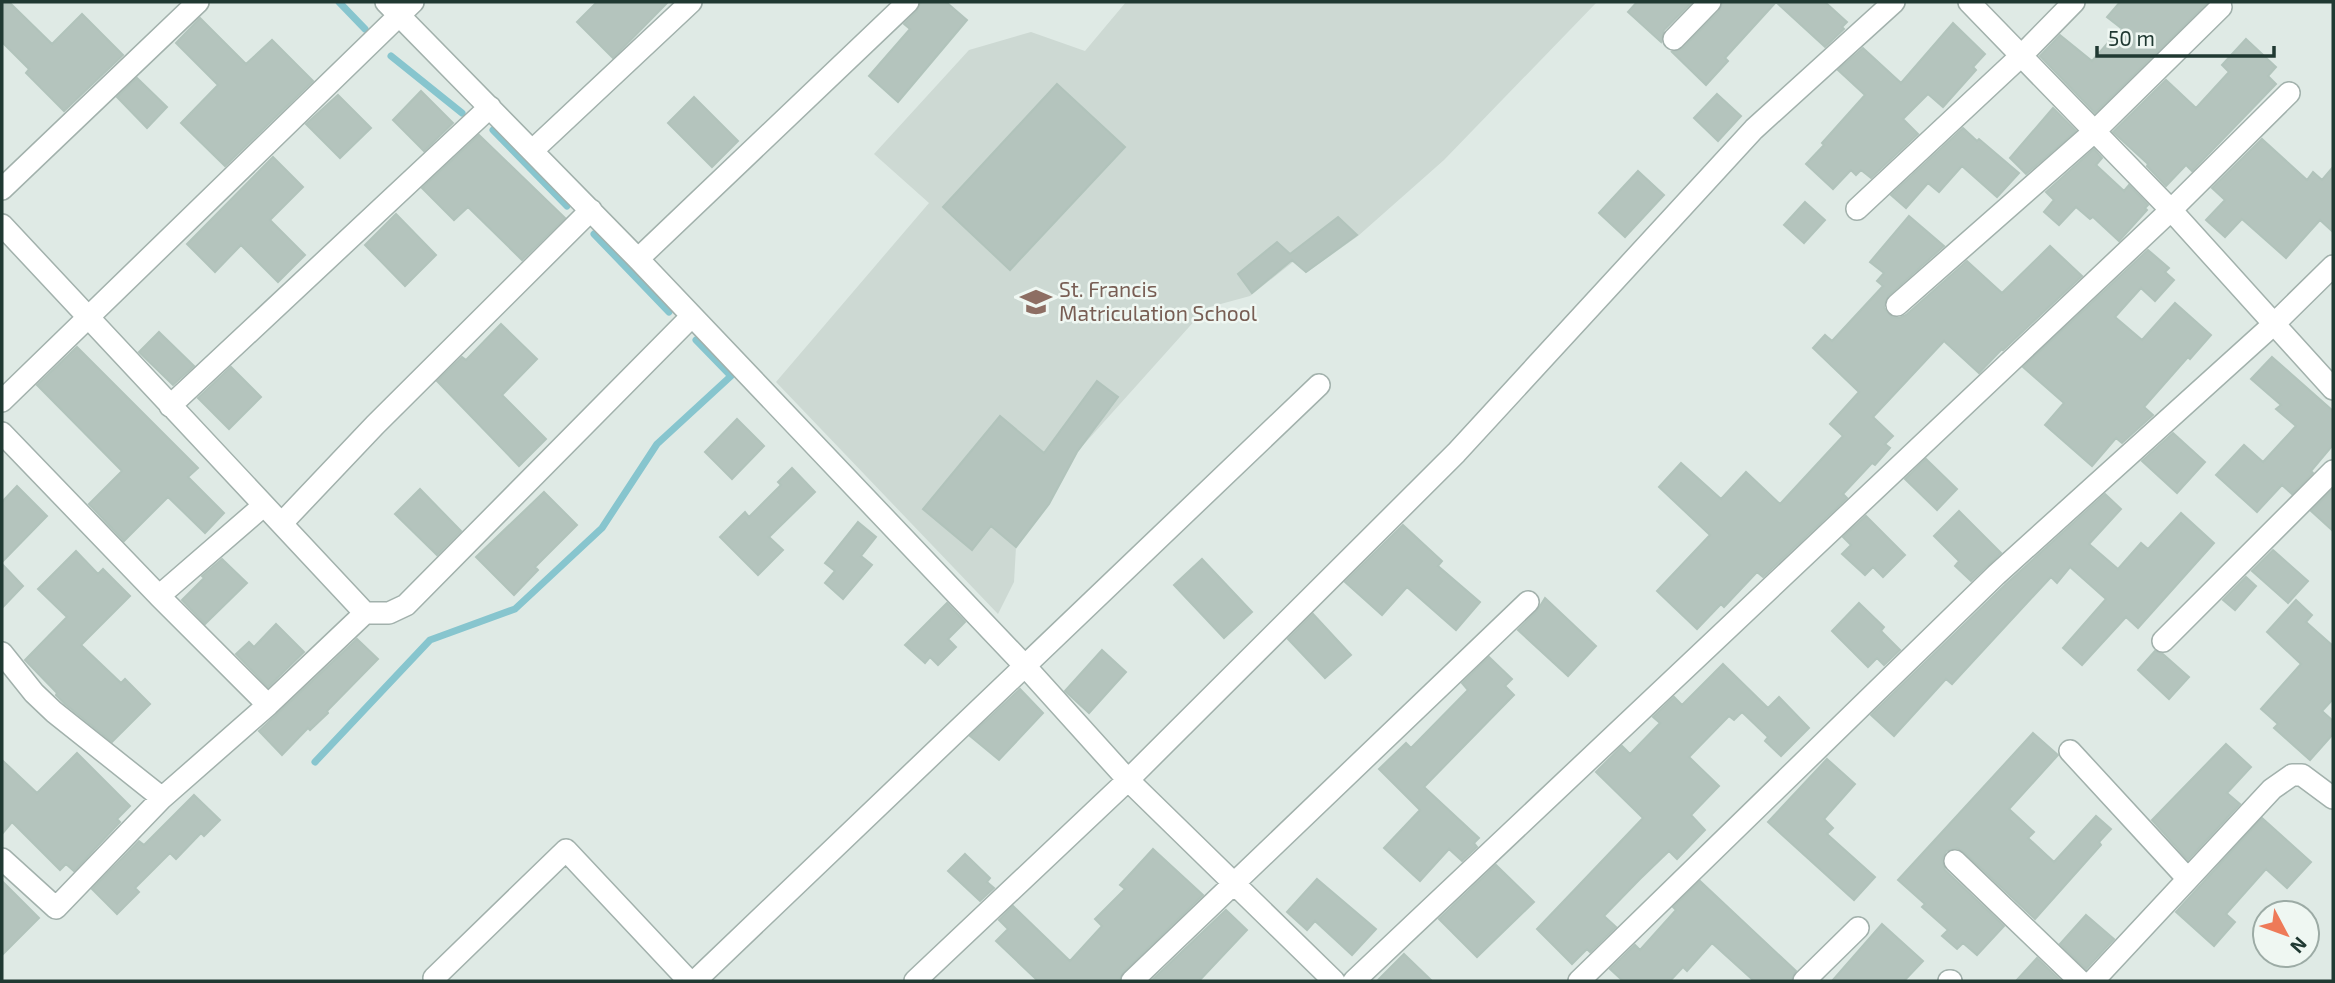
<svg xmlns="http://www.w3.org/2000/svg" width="2335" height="983" font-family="'Exo 2',sans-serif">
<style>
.built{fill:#cdd9d3}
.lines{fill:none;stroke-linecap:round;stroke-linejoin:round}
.stream{stroke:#87c5ce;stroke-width:7}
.building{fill:#b4c4bd;stroke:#b1c3bb;stroke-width:2}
.minor-casing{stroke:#a2b1ac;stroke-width:24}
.minor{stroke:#fff;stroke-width:21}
.labels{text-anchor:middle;stroke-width:5;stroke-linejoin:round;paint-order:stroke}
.education-label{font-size:21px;fill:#785e54;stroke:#eff7f2;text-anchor:start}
</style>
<rect width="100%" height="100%" fill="#dfeae5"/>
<path class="built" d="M 1126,2 L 1597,2 L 1444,160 L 1358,236 L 1306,273 L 1293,262 L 1250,296 L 1206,308 L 1077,452 L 1049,504 L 1016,547 L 1014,582 L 998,614 L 776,382 L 929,203 L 874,154 L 969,50 L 1031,32 L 1085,51 Z"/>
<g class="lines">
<path class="stream" d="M 339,2 L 365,29
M 391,56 L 462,113
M 493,130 L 567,206
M 594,234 L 669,312
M 315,762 L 430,640 L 515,609 L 602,528 L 657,444 L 731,376 L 696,340"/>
</g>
<path class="building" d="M 2,2 L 9,2 L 52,44 L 82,14 L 123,55 L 64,111 L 26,73 L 29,69 L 2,42 Z
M 597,2 L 668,2 L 613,58 L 577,22 Z
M 921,2 L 946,2 L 967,20 L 898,102 L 869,76 L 910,29 L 904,24 L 917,11 Z
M 1637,2 L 1692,2 L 1664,30 L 1661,42 L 1628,12 Z
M 1723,2 L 1825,2 L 1847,22 L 1842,27 L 1844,29 L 1825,47 L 1776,2 L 1725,58 L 1728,61 L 1706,85 L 1672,52 L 1683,48 L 1719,11 Z
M 2120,2 L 2208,2 L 2095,113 L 2040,56 L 2060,35 L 2092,61 L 2121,28 L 2107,17 Z
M 200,18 L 246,64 L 272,40 L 313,81 L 225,166 L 181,123 L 218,85 L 176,43 Z
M 1953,23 L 1985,54 L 1973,67 L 1976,70 L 1943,107 L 1928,94 L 1903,119 L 1918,134 L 1871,178 L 1861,170 L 1856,175 L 1851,170 L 1833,189 L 1806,164 L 1824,145 L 1822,143 L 1865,95 L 1838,70 L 1863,48 L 1901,83 Z
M 2246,39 L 2276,67 L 2268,76 L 2276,84 L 2192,171 L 2186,165 L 2166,186 L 2147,166 L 2148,164 L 2113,132 L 2166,80 L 2196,108 L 2229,72 L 2222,65 Z
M 137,78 L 167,107 L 147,128 L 117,97 Z
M 1057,84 L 1125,147 L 1010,270 L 943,207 Z
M 421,91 L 453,123 L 424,151 L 393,120 Z
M 1717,94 L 1741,116 L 1718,141 L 1694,118 Z
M 338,95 L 371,128 L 340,158 L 306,124 Z
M 694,97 L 738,141 L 712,167 L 668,123 Z
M 2053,108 L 2076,131 L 2026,174 L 2010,158 Z
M 1963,128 L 1977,141 L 1979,139 L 2019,173 L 1997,197 L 1962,166 L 1939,192 L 1928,183 L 1906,208 L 1891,195 Z
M 479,135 L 565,218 L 522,260 L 468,207 L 454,220 L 422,188 Z
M 2262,139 L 2307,180 L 2313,172 L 2322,180 L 2333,167 L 2333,232 L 2320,220 L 2286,258 L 2242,219 L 2225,237 L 2206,220 L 2225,200 L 2212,188 Z
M 2094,149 L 2102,158 L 2096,165 L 2124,191 L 2129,185 L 2148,205 L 2145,208 L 2147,210 L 2119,241 L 2093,217 L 2090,219 L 2076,207 L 2059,225 L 2044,212 L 2054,200 L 2046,192 Z
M 273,157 L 303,187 L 270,220 L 305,255 L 278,282 L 241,245 L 215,272 L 187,244 Z
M 1638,171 L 1664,195 L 1625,237 L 1599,213 Z
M 1805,202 L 1825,220 L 1804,243 L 1784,225 Z
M 396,214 L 436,255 L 405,286 L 365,245 Z
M 1909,216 L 1944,246 L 1888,296 L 1884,308 L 1892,317 L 1899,318 L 1906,315 L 1967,261 L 2002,293 L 2050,246 L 2082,276 L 2003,350 L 2002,349 L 1979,373 L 1944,341 L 1873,417 L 1893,436 L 1885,444 L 1890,448 L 1875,465 L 1872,463 L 1843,494 L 1847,498 L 1763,577 L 1757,572 L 1724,607 L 1721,604 L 1697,629 L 1657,591 L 1710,535 L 1659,487 L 1681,463 L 1721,499 L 1746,472 L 1780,504 L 1843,436 L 1830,424 L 1859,392 L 1813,348 L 1825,335 L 1832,341 L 1883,286 L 1877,281 L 1884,273 L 1870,262 Z
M 1338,217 L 1357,235 L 1306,272 L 1292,260 L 1252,293 L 1238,274 L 1277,242 L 1290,254 Z
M 2148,250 L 2169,268 L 2165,272 L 2174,280 L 2155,301 L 2141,288 L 2115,317 L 2142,340 L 2175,303 L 2211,335 L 2190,359 L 2188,357 L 2144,407 L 2153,415 L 2122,443 L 2116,438 L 2092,466 L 2045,425 L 2064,403 L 2023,367 Z
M 501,324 L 537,359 L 502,395 L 546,439 L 519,466 L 437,381 L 462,357 L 466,360 Z
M 159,332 L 194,366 L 173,385 L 139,352 Z
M 77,347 L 198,468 L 188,477 L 224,513 L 205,533 L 168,497 L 124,541 L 89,504 L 122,471 L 37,385 Z
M 2272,357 L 2333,411 L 2333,445 L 2311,471 L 2313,473 L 2292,494 L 2282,485 L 2257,512 L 2216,475 L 2244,445 L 2263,462 L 2296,426 L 2276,409 L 2281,405 L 2251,379 Z
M 231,367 L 261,397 L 229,429 L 198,398 Z
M 1097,381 L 1118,397 L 1077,452 L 1049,504 L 1016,547 L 991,526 L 972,550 L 923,509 L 1000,416 L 1044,453 Z
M 737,419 L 764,446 L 732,479 L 705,452 Z
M 2173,433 L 2205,462 L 2177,493 L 2142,461 Z
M 1926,459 L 1957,489 L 1937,510 L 1905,479 Z
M 792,468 L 815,492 L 769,537 L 783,550 L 758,575 L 720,537 L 745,512 L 749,517 L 781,485 L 778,482 Z
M 17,486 L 47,516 L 2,562 L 2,502 Z
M 420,489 L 461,531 L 437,555 L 395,514 Z
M 2332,490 L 2333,491 L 2333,531 L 2311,511 Z
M 544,492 L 577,525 L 535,567 L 538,570 L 514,595 L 476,557 Z
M 2105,494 L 2121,509 L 2089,544 L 2118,569 L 2141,543 L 2148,549 L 2181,513 L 2214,543 L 2138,628 L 2126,617 L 2082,665 L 2063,648 L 2106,599 L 2070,567 L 2057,583 L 2051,577 L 1952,684 L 1946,679 L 1894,736 L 1871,715 L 2005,585 Z
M 1959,511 L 2001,553 L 1971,581 L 1955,566 L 1959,561 L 1934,536 Z
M 1866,516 L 1905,555 L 1883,577 L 1873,567 L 1865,575 L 1842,554 L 1851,545 L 1843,537 Z
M 858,522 L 876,537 L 861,556 L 872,565 L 843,599 L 825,583 L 835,571 L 825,563 Z
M 1403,525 L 1442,561 L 1438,566 L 1480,602 L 1456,630 L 1407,587 L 1382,615 L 1345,582 Z
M 2273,550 L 2308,581 L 2288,603 L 2252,571 Z
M 76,551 L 98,574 L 103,569 L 130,596 L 81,645 L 121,683 L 125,679 L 150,704 L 112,742 L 65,704 L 56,695 L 57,693 L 25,660 L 67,617 L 38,589 Z
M 222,559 L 247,583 L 205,624 L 182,600 L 204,578 L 202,576 Z
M 1202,559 L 1252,612 L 1224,638 L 1174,585 Z
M 2,564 L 23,586 L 2,608 Z
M 2246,577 L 2256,586 L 2235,610 L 2223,600 Z
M 1545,598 L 1596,646 L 1568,676 L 1518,630 L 1537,611 Z
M 2296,600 L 2312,615 L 2306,622 L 2333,646 L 2333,699 L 2322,711 L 2333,721 L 2333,734 L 2310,760 L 2274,728 L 2278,724 L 2261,709 L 2301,664 L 2267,632 Z
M 947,603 L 965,622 L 948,639 L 956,647 L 938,665 L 930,657 L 925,663 L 905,645 Z
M 1859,603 L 1884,627 L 1881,631 L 1900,650 L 1884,665 L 1877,658 L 1868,667 L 1832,631 Z
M 1313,614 L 1351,655 L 1325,678 L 1288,639 Z
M 276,624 L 304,652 L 268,687 L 236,654 L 249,642 L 254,647 Z
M 357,639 L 378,659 L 327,711 L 328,713 L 310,730 L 308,728 L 282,755 L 259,731 Z
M 1102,650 L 1126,672 L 1089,713 L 1065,691 Z
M 2155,651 L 2163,654 L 2189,677 L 2169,699 L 2138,670 Z
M 1489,657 L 1512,679 L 1505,686 L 1514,695 L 1424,787 L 1479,838 L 1474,843 L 1477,847 L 1462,861 L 1449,849 L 1420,881 L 1384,848 L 1420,810 L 1379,769 L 1406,743 L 1411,748 L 1468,690 L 1462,683 Z
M 1723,664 L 1768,708 L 1779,697 L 1809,728 L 1781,756 L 1765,741 L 1768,737 L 1742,712 L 1734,720 L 1729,716 L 1689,757 L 1719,786 L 1691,815 L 1705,830 L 1677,859 L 1669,851 L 1640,879 L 1604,916 L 1616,927 L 1590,952 L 1587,949 L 1572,964 L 1537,929 L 1643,818 L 1596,772 L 1622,746 L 1630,754 L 1660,723 L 1653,717 L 1674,697 L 1682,705 Z
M 1020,689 L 1043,713 L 999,760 L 970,736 Z
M 2033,733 L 2058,755 L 2009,809 L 2034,832 L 2028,838 L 2054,862 L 2096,816 L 2111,829 L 2099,842 L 2101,845 L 2035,919 L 1964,852 L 1957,848 L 1946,851 L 1942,859 L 1945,870 L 2004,926 L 1977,955 L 1963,943 L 1957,949 L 1942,936 L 1948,930 L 1922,907 L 1925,904 L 1898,880 Z
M 2226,744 L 2251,767 L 2227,793 L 2240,804 L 2188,860 L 2152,820 Z
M 77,753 L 130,806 L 117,819 L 120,822 L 74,871 L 66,864 L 60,870 L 12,822 L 2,834 L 2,760 L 37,793 Z
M 1827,759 L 1855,784 L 1824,819 L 1833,828 L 1827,834 L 1875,877 L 1854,900 L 1768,822 Z
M 194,795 L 220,820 L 204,836 L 201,833 L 176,859 L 170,853 L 135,888 L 139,892 L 117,914 L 92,889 L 139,841 L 144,845 Z
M 2262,818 L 2311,862 L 2287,888 L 2266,869 L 2226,914 L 2235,922 L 2214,946 L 2176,912 Z
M 1153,849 L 1203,895 L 1123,972 L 1119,981 L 1038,981 L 996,941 L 1008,929 L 999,920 L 1013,906 L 1070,961 L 1102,926 L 1095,919 L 1125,889 L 1120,885 Z
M 965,854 L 990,878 L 987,882 L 994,888 L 980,901 L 948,871 Z
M 1496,865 L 1534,902 L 1477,957 L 1439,919 Z
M 1317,879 L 1376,929 L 1352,955 L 1315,921 L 1307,930 L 1287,912 Z
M 2,881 L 39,918 L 2,955 Z
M 1700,881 L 1796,971 L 1791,981 L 1754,981 L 1712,943 L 1687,971 L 1683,967 L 1670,981 L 1623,981 L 1610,969 L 1635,945 L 1640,950 L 1676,910 L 1673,907 Z
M 1226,910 L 1247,930 L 1199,981 L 1151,981 Z
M 2086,915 L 2114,939 L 2086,969 L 2060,944 Z
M 1882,924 L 1923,961 L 1904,981 L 1832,981 Z
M 1404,954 L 1432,981 L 1377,981 Z
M 2037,958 L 2061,981 L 2016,981 Z"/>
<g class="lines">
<defs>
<path id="minor" d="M 386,2 L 638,259 L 1025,666 L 1128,780 L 1334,981
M 1969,2 L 2171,210 L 2333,389
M 1674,39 L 1710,2
M 533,150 L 691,2
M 2,189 L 198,2
M 1857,209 L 2022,55 L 2074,2
M 2,225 L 365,613
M 638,259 L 908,2
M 1897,305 L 2096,130 L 2221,7
M 2,401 L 413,2
M 170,406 L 490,107
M 2,433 L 159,596
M 263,506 L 159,596 L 268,705
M 282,523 L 375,425 L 591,210
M 2163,641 L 2333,471
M 2,653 L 34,693 L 54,712 L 162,798
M 2070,751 L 2188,879
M 2,859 L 56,908 L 162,798 L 268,705 L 365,613 L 389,613 L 406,605 L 692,316
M 1955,861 L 2080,981
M 434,978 L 566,850 L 689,981
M 695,981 L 1319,385
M 915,981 L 1128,780 L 1456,453 L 1754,129 L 1894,2
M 1132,981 L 1528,602
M 1354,981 L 2171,210 L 2289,93
M 1579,981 L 1996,575 L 2275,323 L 2333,266
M 1804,981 L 1858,928
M 1949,981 L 1951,981
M 2093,981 L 2272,789 L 2292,775 L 2302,775 L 2333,798"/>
</defs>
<use href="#minor" class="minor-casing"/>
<use href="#minor" class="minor"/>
</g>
<defs>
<symbol id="school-bare" viewBox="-9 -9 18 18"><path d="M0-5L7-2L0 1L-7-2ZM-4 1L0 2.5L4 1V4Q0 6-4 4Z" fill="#8d6e63" stroke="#eff7f2" stroke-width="2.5" paint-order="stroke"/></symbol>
</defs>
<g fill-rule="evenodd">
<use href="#school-bare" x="1014" y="280" width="44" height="44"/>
</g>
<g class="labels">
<g class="education-label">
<text x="1059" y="297">St. Francis<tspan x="1059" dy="24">Matriculation School</tspan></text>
</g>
</g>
<rect width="2335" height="983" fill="none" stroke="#203932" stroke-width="7"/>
<g transform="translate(2286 934) rotate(131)"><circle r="33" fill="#eff7f2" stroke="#9caba5" stroke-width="2"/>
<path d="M0-5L12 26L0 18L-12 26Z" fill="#ee7a58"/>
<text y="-10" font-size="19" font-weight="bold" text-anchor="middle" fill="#203932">N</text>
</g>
<path d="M2097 46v10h177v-10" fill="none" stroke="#203932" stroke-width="3.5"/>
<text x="2108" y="46" font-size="21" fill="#203932" stroke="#eff7f2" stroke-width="5" paint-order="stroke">50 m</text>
</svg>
